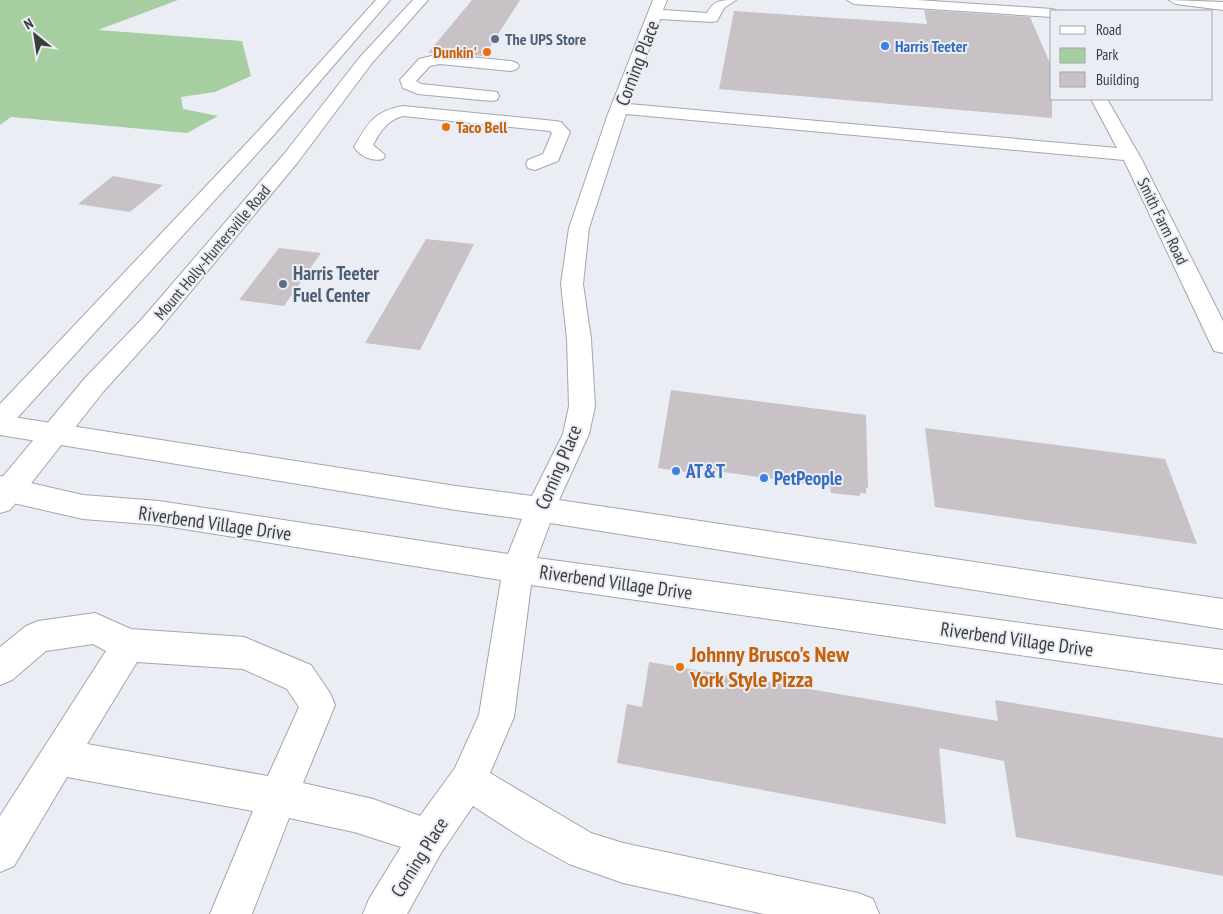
<svg xmlns="http://www.w3.org/2000/svg" width="1223" height="914" font-family="'PT Sans Narrow',sans-serif">
<style>
.green{fill:#a7cea0}
.building{fill:#c8c1c6}
.lines{fill:none;stroke-linecap:round;stroke-linejoin:round}
.minor-casing{stroke:#a4a6ad;stroke-width:2}
.major-casing{stroke:#a4a6ad;stroke-width:2}
.minor{fill:#fff;fill-rule:evenodd}
.major{fill:#fff;fill-rule:evenodd}
.service-dot{fill:#5c6f8a;stroke:#eaedf4;stroke-width:2}
.shop-dot{fill:#3f7fe0;stroke:#eaedf4;stroke-width:2}
.food-dot{fill:#e8710a;stroke:#eaedf4;stroke-width:2}
.labels{text-anchor:middle;stroke-width:4;stroke-linejoin:round;paint-order:stroke}
.far-service-label{font-size:16px;font-weight:bold;fill:#4e5e75;stroke:#eaedf4;text-anchor:start}
.far-shop-label{font-size:16px;font-weight:bold;fill:#366cbe;stroke:#eaedf4;text-anchor:start}
.far-food-label{font-size:16px;font-weight:bold;fill:#c56008;stroke:#eaedf4;text-anchor:end}
.far-street-label{font-size:16px;fill:#3b3c3e;stroke:#eaedf4}
.street-label{font-size:19px;fill:#3b3c3e;stroke:#eaedf4}
.service-label{font-size:19px;font-weight:bold;fill:#4e5e75;stroke:#eaedf4;text-anchor:start}
.shop-label{font-size:19px;font-weight:bold;fill:#366cbe;stroke:#eaedf4;text-anchor:start}
.near-food-label{font-size:22px;font-weight:bold;fill:#c56008;stroke:#eaedf4;text-anchor:start}
</style>
<rect width="100%" height="100%" fill="#eaedf4"/>
<path class="green" d="M 0,0 L 178,0 L 98,30 L 242,41 L 251,76 L 215,92 L 181,97 L 183,109 L 218,116 L 187,133 L 11,117 L 0,125 Z"/>
<path class="building" d="M 472,0 L 520,0 L 484,56 L 440,52 L 428,53 Z
M 924,10 L 1030,17 L 1052,68 L 1052,118 L 719,89 L 734,11 L 927,24 Z
M 113,176 L 163,185 L 130,212 L 78,204 Z
M 426,239 L 474,244 L 420,350 L 365,343 Z
M 279,248 L 321,253 L 284,306 L 239,300 Z
M 671,390 L 866,415 L 868,488 L 866,488 L 866,494 L 860,493 L 860,496 L 831,493 L 830,487 L 694,468 L 693,473 L 658,468 Z
M 925,428 L 1165,459 L 1197,544 L 935,507 Z
M 649,662 L 998,721 L 995,700 L 1223,738 L 1223,876 L 1016,837 L 1004,761 L 939,748 L 946,824 L 617,763 L 627,704 L 642,707 Z"/>
<g class="lines">
<defs>
<path id="minor" d="M 653,0 L 667,0 L 663,10 L 707,13 C 714,0 721,0 736,0 L 724,8 L 717,21 L 712,22 L 660,19 L 629,104 L 1117,148 L 1091,99 L 1107,99 L 1142,160 L 1223,321 L 1223,353 L 1214,351 L 1211,345 L 1124,160 L 626,114 L 589,228 L 583,284 L 591,339 L 595,406 L 589,434 L 559,500 L 1223,599 L 1223,629 L 550,523 L 537,558 L 1223,650 L 1223,684 L 531,585 L 514,717 L 490,773 L 591,833 L 623,843 L 858,893 L 873,899 L 879,914 L 764,914 L 623,883 L 569,864 L 524,839 L 473,806 L 441,853 L 407,914 L 363,914 L 369,899 L 401,847 L 354,832 L 289,818 L 252,914 L 210,914 L 253,811 L 67,777 L 14,866 L 0,872 L 0,816 L 106,651 L 93,644 L 46,651 L 12,680 L 0,685 L 0,647 L 26,626 L 38,621 L 95,613 L 131,629 L 244,637 L 311,665 L 330,693 L 335,705 L 303,783 L 373,799 L 420,816 L 455,768 L 479,715 L 501,580 L 159,525 L 83,519 L 0,500 L 0,476 L 83,495 L 159,501 L 508,554 L 522,519 L 456,510 L 0,435 L 0,415 L 456,486 L 532,496 L 563,434 L 569,406 L 567,339 L 561,284 L 569,228 L 608,114 ZM 137,662 L 243,669 L 287,689 L 299,707 L 268,776 L 87,744 Z
M 847,0 L 917,0 L 1052,9 L 1058,11 L 1052,11 L 1052,17 L 854,4 Z
M 1169,0 L 1223,2 L 1223,10 L 1176,4 Z
M 440,54 L 511,61 L 517,63 L 519,66 L 517,69 L 511,71 L 440,64 L 430,66 L 416,81 L 421,84 L 497,92 L 499,96 L 497,100 L 491,101 L 418,94 L 403,88 L 400,80 L 419,59 Z
M 403,106 L 555,121 L 561,122 L 570,132 L 558,161 L 535,170 L 528,168 L 526,164 L 528,160 L 543,154 L 552,133 L 550,131 L 403,116 C 387,120 380,132 373,145 L 385,155 L 383,159 C 372,162 360,156 354,147 C 368,123 374,111 403,106 Z"/>
<path id="major" d="M 376,0 L 390,0 L 272,137 L 9,427 L 0,430 L 0,404 L 260,129 Z
M 413,0 L 428,0 L 372,63 L 298,162 L 158,331 L 103,392 L 10,510 L 0,513 L 0,480 L 85,378 L 142,319 L 284,154 L 360,57 Z"/>
</defs>
<use href="#minor" class="minor-casing"/>
<use href="#major" class="major-casing"/>
<use href="#minor" class="minor"/>
<use href="#major" class="major"/>
</g>
<g class="service-dot">
<circle cx="495" cy="39" r="5"/>
<circle cx="283" cy="284" r="5"/>
</g>
<g class="shop-dot">
<circle cx="885" cy="46" r="5"/>
<circle cx="676" cy="471" r="5"/>
<circle cx="764" cy="478" r="5"/>
</g>
<g class="food-dot">
<circle cx="487" cy="52" r="5"/>
<circle cx="446" cy="127" r="5"/>
<circle cx="680" cy="667" r="5"/>
</g>
<g class="labels">
<g class="far-service-label">
<text x="505" y="45">The UPS Store</text>
</g>
<g class="far-shop-label">
<text x="895" y="52">Harris Teeter</text>
</g>
<g class="far-food-label">
<text x="477" y="58">Dunkin'</text>
<text x="456" y="133" text-anchor="start">Taco Bell</text>
</g>
<g class="far-street-label">
<text transform="translate(1163 221) rotate(64)" y="6">Smith Farm Road</text>
<text transform="translate(212 252) rotate(-50)" y="6">Mount Holly-Huntersville Road</text>
</g>
<g class="street-label">
<text transform="translate(637 63) rotate(-69)" y="7">Corning Place</text>
<text transform="translate(558 467) rotate(-67)" y="7">Corning Place</text>
<text transform="translate(215 523) rotate(8)" y="7">Riverbend Village Drive</text>
<text transform="translate(616 582) rotate(8)" y="7">Riverbend Village Drive</text>
<text transform="translate(1017 639) rotate(8)" y="7">Riverbend Village Drive</text>
<text transform="translate(419 857) rotate(-58)" y="7">Corning Place</text>
</g>
<g class="service-label">
<text x="293" y="280">Harris Teeter<tspan x="293" dy="22">Fuel Center</tspan></text>
</g>
<g class="shop-label">
<text x="686" y="478">AT&amp;T</text>
<text x="774" y="485">PetPeople</text>
</g>
<g class="near-food-label">
<text x="690" y="662">Johnny Brusco's New<tspan x="690" dy="25">York Style Pizza</tspan></text>
</g>
</g>
<rect x="1050" y="10" width="162" height="90" fill="#eaedf4" stroke="#a4a6ab"/>
<rect x="1060" y="26" width="25" height="8" fill="#ffffff" stroke="#a4a6ab"/>
<text x="1096" y="35" font-size="15" fill="#3b3c3e">Road</text>
<rect x="1060" y="48" width="25" height="15" fill="#a7cea0" stroke="#a4a6ab"/>
<text x="1096" y="60" font-size="15" fill="#3b3c3e">Park</text>
<rect x="1060" y="72" width="25" height="15" fill="#c8c1c6" stroke="#a4a6ab"/>
<text x="1096" y="85" font-size="15" fill="#3b3c3e">Building</text>
<g transform="translate(35 35) rotate(330)" stroke="#eaedf4" stroke-width="4" paint-order="stroke">
<path d="M0-4L9 19L0 12L-9 19Z" fill="#3b3c3e"/>
<text y="-8" font-size="14" font-weight="bold" text-anchor="middle" fill="#3b3c3e">N</text>
</g>
</svg>
